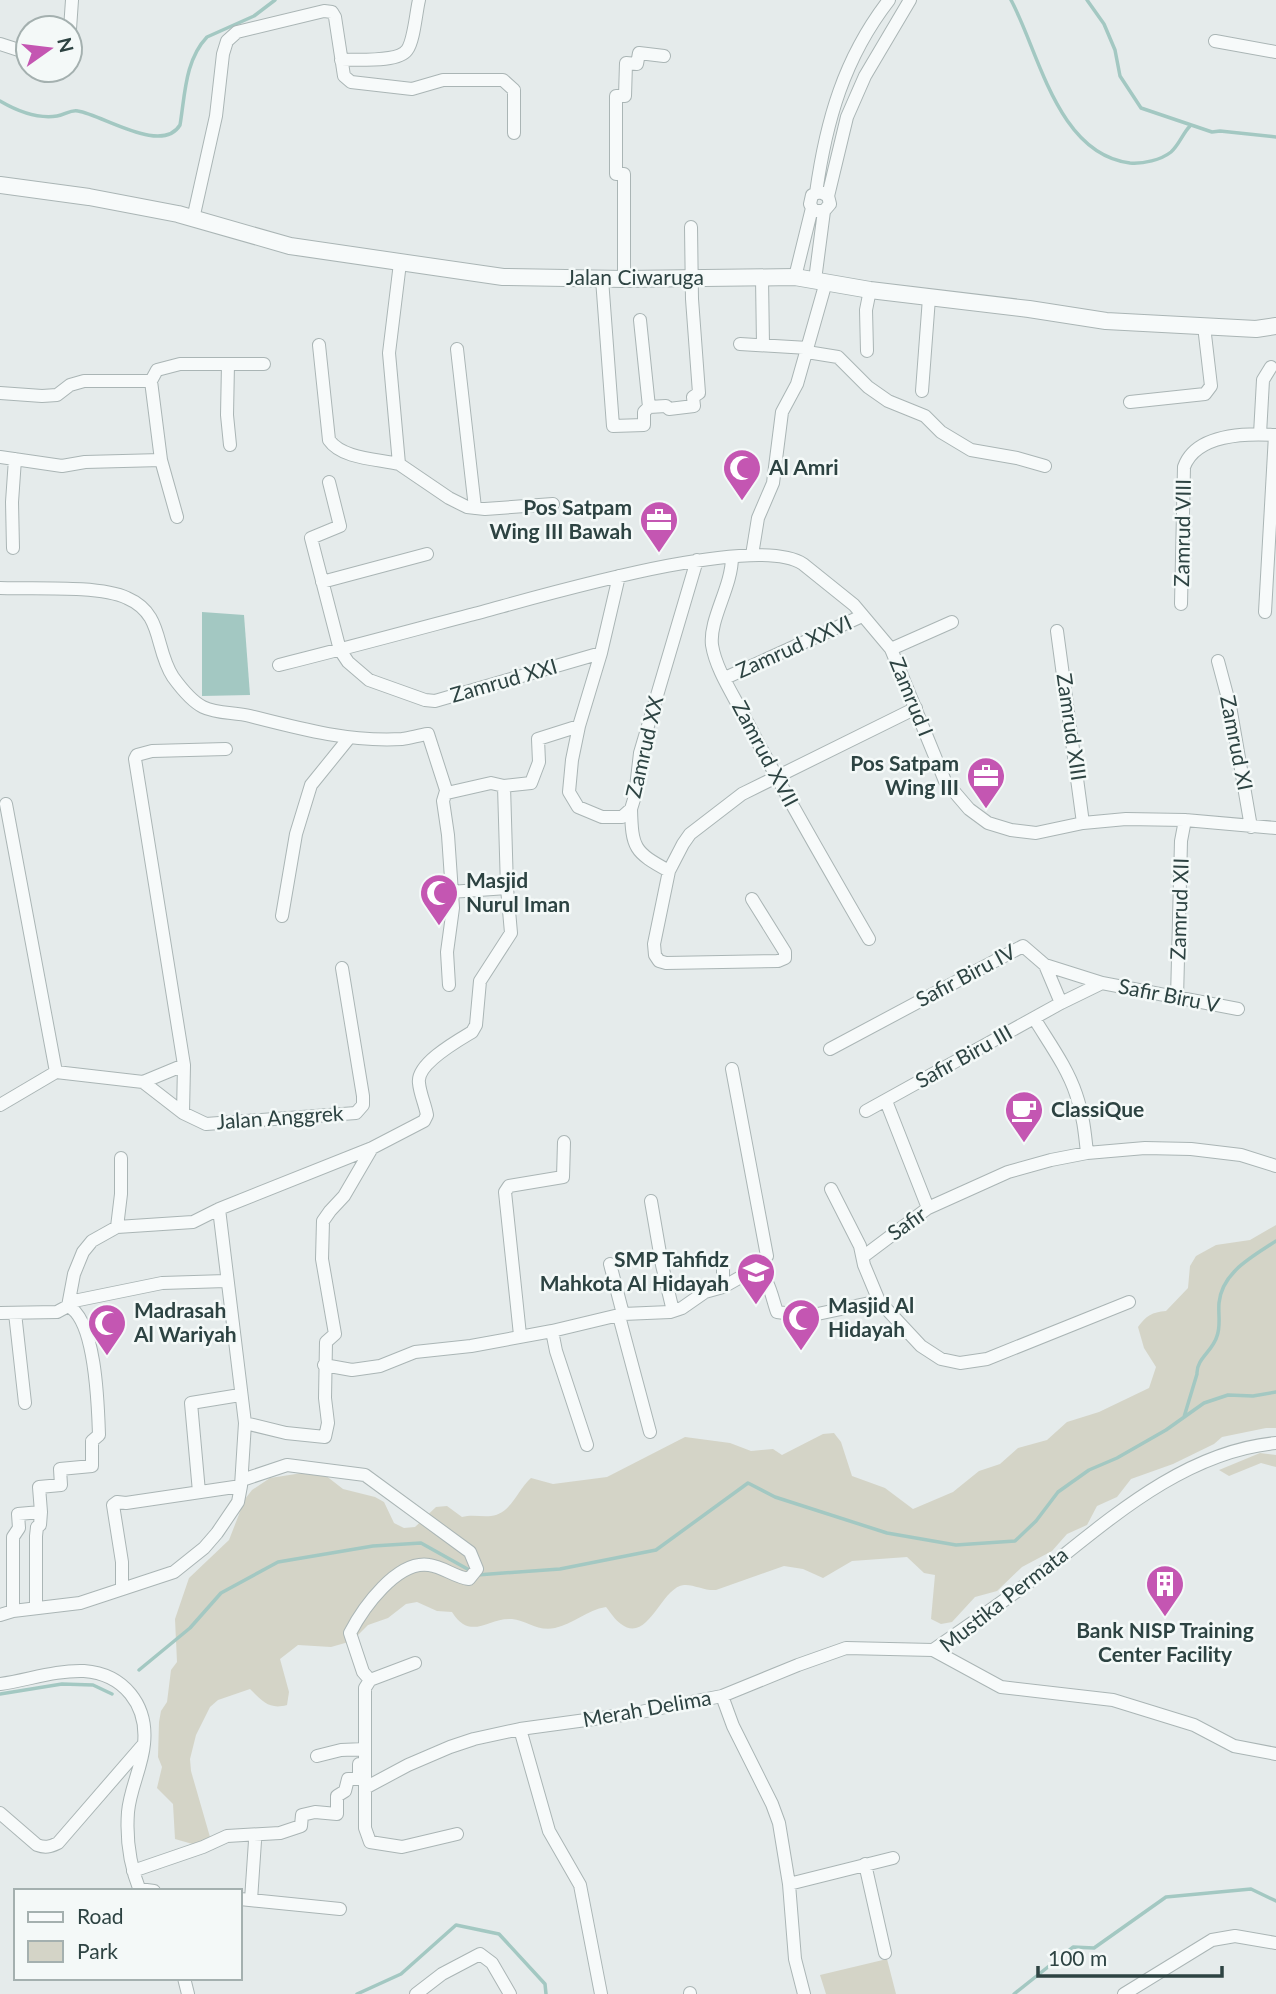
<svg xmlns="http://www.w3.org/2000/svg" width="1276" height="1994" font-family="Lato,sans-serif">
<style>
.green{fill:#d4d4c7}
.water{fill:#a3c8c2}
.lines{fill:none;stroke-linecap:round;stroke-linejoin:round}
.stream{stroke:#a3c8c2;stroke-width:3.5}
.minor-casing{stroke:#aab5b5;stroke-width:14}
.tertiary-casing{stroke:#aab5b5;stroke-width:18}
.minor{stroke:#f7fafa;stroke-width:12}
.tertiary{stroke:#f7fafa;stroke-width:16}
.labels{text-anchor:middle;stroke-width:5;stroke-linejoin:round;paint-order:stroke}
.street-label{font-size:21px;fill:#2d4342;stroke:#f4f9f8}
.poi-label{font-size:21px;font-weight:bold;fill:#2d4342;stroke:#f4f9f8;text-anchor:start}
</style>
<rect width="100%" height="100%" fill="#e5ebeb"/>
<path class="green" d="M 1276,1225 L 1276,1428 L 1266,1428 L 1222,1437 L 1214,1444 L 1173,1464 L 1131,1479 L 1117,1497 L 1097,1506 L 1087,1525 L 1067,1534 L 1052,1551 L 1022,1567 L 997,1591 L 975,1597 L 952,1622 L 941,1624 L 931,1619 L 935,1575 L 924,1573 L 907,1557 L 852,1561 L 823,1578 L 803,1569 L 784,1566 L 716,1590 C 705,1591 693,1584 684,1585 C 661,1587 648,1645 621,1624 C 615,1620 611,1613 606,1607 C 587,1610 573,1624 555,1628 C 538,1632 526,1620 512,1619 C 488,1617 471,1642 452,1612 L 437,1611 L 417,1602 L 406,1604 L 388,1618 L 368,1625 L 352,1641 L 331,1647 L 298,1645 L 280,1659 L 289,1692 L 287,1705 C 269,1710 262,1701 250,1689 L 218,1700 L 210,1707 L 196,1735 L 190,1759 L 191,1771 L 210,1837 L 203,1847 L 175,1839 L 173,1804 L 157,1788 L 162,1767 L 158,1757 L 159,1722 L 161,1711 L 167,1702 L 171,1670 L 177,1662 L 175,1619 L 189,1578 L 229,1540 L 245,1499 L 252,1490 L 270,1478 L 315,1471 L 325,1475 L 343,1489 L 375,1497 L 384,1502 L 394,1523 L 404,1528 L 415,1527 L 436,1507 L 447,1506 L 462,1517 C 472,1514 481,1517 491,1516 C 512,1513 517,1490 531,1478 L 553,1484 L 607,1477 L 685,1437 L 730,1443 L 751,1451 L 773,1449 L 782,1455 L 823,1434 L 834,1433 L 841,1442 L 852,1476 L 885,1488 L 913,1509 L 953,1492 L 979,1471 L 1000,1464 L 1018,1448 L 1047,1440 L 1067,1422 L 1099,1412 L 1149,1388 L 1156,1367 L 1144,1348 L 1138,1327 C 1146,1316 1152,1312 1166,1311 L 1188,1288 L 1190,1266 L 1196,1256 L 1216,1245 L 1250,1240 Z
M 1260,1453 L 1276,1455 L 1276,1467 L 1261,1463 L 1229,1476 L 1219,1470 Z
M 887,1959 L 896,1994 L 826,1994 L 820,1975 Z"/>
<path class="water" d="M 202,612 L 244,615 L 250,695 L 202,696 Z"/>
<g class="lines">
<path class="stream" d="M 1011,0 C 1039,52 1057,154 1130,163 C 1143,164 1161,160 1171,152 C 1179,145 1183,133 1190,126
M 1087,0 L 1104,24 L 1115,50 L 1120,76 L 1141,108 L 1212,132 L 1220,131 L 1276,137
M 0,101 C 17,111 37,119 57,116 C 65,115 71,109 78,111 C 103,115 162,155 180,125 C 185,95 185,60 207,37 L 254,16 L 275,0
M 1184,1417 L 1197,1374 C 1196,1359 1213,1351 1217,1336 C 1221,1326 1218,1314 1219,1303 C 1222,1272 1252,1257 1276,1241
M 477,1575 L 560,1569 L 656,1550 L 748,1483 L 775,1497 L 887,1533 L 956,1545 L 1015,1541 L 1036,1521 L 1058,1492 L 1089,1470 L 1117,1458 L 1166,1430 L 1204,1403 L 1228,1395 L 1253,1396 L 1276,1392
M 139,1670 L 190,1628 L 221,1593 L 278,1562 L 373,1546 L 421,1543 L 471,1571
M 0,1694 L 62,1684 L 93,1685 L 112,1694
M 357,1994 L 401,1974 L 456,1925 L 499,1934 L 545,1984 L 546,1994
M 1014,1994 L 1073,1947 L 1094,1948 L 1166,1897 L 1251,1889 L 1276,1901"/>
<defs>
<path id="minor" d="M 70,29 L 72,0
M 1215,41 L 1276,52
M 0,44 L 28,53
M 341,60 C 356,59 398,63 407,50 C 414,41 416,12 419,0
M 816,193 C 826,121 844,58 889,0
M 828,196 L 847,117 L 865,76 L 910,0
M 193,219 L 216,116 L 223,54 L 227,41 L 237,32 L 324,11 L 332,12 L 335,17 L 344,76 L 351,82 L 412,89 L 443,80 L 503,80 L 514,90 L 514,133
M 400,263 L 389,353 L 399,464 L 449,498 L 467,507 L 485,509 L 553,504
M 795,277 L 812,208 L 810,204 L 812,195 L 820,192 L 828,196 L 830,204 L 824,211 L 815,211 L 812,208
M 762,278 L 763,345
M 602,279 L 613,426 L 644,425 L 644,412 L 649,407
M 624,279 L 624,174 L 616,174 L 616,96 L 625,96 L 626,63 L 637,64 L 639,53 L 664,56
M 815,280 L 824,211
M 640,320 L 649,407 L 666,406 L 669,409 L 694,406 L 693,397 L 699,393 L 692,299 L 691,227
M 740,344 L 808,348
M 319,345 L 329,440 C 342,459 378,459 399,464
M 457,349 L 475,508
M 867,351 L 866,310 L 870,290
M 807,352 L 838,357 L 868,387 L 888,401 L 925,416 L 941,432 L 971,450 L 1017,458 L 1045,466
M 228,364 L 227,415 L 230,445
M 922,391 L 929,298
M 0,393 L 42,396 L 57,395 L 70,385 L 84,381 L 151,381 L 157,370 L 180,364 L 264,364
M 1130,402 L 1205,394 L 1211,386 L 1204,326
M 1260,434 L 1263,380 L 1271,367
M 0,457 L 62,466 L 85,462 L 161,460 L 151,381
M 161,460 L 177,517
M 329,482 L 340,526 L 311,538 L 340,650 L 348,662 L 369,680 L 425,700 L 435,701 L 601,653
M 13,548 L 12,502 L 15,459
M 752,555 L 758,518 L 773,483 L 782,412 L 797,384 L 826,282
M 732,557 C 732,587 709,619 712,645 C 716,670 734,696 745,718 C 784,793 827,866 869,939
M 619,576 L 601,653 L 579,726 L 572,760 L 569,792 L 578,807 L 602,817 L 622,817 L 631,809 L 635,796 L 640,753 L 697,560
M 322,582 L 427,554
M 0,588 C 32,589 100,585 127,598 C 164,614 154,648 173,677 C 181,688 191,701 203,707 C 217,714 235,712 250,716 C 301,729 349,742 402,739 C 411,738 419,735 428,734 L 447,793 L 491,783 L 504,786 L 531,783 L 539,762 L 538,739 L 579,726
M 1181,604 L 1184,467 C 1196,434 1246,433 1276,435
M 1265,612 L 1275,435
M 1057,631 L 1083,823
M 891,649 L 952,622
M 1218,661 L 1230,706 L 1251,827
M 279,665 C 343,649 406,632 470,615 C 532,599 754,531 803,564 L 854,605 L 891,649 L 945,781 L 969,809 L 988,823 L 1011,830 L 1036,833 L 1083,823 L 1126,819 L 1185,820 L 1276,828
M 725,678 L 862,616
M 446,791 L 443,801 L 448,835 L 453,908 L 447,952 L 449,985
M 6,804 L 56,1072
M 631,809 C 632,848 634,852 669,871
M 450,892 L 507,888
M 752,899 L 785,952 L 785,958 L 778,961 L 666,963 L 659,961 L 655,955 L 654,944 L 669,871 L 683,844 L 690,834 L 742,794 L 916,708
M 282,916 L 296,834 L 311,785 L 349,738
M 1045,965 L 1061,1003
M 1177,998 L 1181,841 L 1185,820
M 1034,1018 C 1049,1043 1067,1067 1076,1094 C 1083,1114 1085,1133 1087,1153
M 830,1049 L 1023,946 L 1045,965 L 1102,983
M 143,1082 L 183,1113 L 206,1124 L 356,1113 L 363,1105 L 363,1096 L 342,968
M 886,1101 L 928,1208
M 0,1105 L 56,1072 L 143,1082 L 184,1065
M 866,1111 L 1061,1003 L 1102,983 L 1238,1009
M 183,1113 L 184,1065 L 135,759 L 137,755 L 152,751 L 226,749
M 831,1189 L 860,1246 L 864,1265 L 879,1301 L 921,1346 L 941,1359 L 960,1363 L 987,1359 L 1129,1302
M 651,1201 L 662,1265 L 673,1311
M 219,1209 L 245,1423
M 117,1227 L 121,1194 L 121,1158
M 864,1256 L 928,1208 L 1008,1172 L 1051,1160 L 1087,1153 L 1145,1148 L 1191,1149 L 1241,1155 L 1276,1166
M 610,1264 L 623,1314
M 723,1267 L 723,1287
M 755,1269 C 770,1279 771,1295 777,1312 L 808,1316 L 879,1301
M 69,1302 L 162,1283 L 226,1281
M 0,1313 L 57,1312 L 68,1306 L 74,1274 L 83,1252 L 92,1241 L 117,1227 L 193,1222 L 219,1209 L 372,1148 L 424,1121 L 427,1115 C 425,1104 420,1094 419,1083 C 416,1064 457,1041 472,1032 L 476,1025 L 480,981 L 511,933 L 507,888 L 504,786
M 15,1313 L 25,1403
M 619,1316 L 650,1432
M 552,1331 L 556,1351 L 587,1445
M 520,1335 L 505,1192 L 509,1186 L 563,1177 L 564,1142
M 324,1365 L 352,1370 L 380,1366 L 415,1352 L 471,1346 L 552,1331 L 623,1314 L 670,1312 L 682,1308 L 705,1292 L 723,1287 L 755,1269 L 767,1256 L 732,1069
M 242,1480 L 287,1465 L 365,1475 L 470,1552 L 477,1569 L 469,1579 C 454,1577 444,1567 429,1565 C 397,1560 363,1608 350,1633 L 363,1672 L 370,1680
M 199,1492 L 191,1403 L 240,1395
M 122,1589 L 122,1562 L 113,1505 L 117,1502 L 126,1503 L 241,1486
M 36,1607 L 36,1536 L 37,1527 L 40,1525 L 41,1512
M 13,1611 L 13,1537 L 19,1528 L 18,1514 L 41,1512 L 39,1487 L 61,1485 L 60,1469 L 92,1466 L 92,1441 L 99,1435 C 98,1405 96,1320 68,1306
M 0,1615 L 13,1611 L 80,1603 L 174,1572 L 204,1548 L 217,1533 L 238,1502 L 241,1486 L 245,1423 L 286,1433 L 325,1437 L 328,1423 L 325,1398 L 326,1342 L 335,1334 L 322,1259 L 323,1221 L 330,1211 L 344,1196 L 372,1148
M 933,1650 C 974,1622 1015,1594 1054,1563 C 1119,1511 1190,1451 1276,1443
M 415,1663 L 370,1680 L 365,1688 L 365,1828 L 370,1842 L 402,1847 L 457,1834
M 0,1684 C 28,1680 56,1670 84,1671 C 124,1674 148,1705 144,1744 C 142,1767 130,1789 128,1812 C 126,1839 130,1866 140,1891
M 722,1696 L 733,1726 L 772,1804 L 779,1823 L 789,1884 L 795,1959 L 804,1994
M 520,1729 L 549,1831 L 580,1885 L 601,1994
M 317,1756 L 341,1750 L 365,1749
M 365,1788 L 408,1765 L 450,1747 L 474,1739 L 520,1729 L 630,1714 L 722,1696 L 798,1665 L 846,1648 L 933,1650 L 1001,1687 L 1113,1700 L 1194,1725 L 1234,1746 L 1276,1754
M 0,1813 L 37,1845 C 45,1848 50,1847 58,1843 L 142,1746
M 865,1864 L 885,1953
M 133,1871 L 203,1847 L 227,1836 L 280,1833 L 301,1826 L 302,1815 L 315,1812 L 337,1814 L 337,1796 L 345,1791 L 348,1779 L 359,1779 L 359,1764
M 789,1884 L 893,1858
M 139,1889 L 154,1891
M 240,1899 L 340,1909
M 251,1900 L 255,1841
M 184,1978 L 188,1994
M 690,1993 L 690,1994
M 416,1994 L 442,1974 L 480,1954 L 492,1963 L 510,1994
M 1124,1994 L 1212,1940 L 1235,1936 L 1276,1943"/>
<path id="tertiary" d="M 0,185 L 89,197 L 178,214 L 290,246 L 503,277 L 624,279 L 795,277 L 870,290 L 1029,309 L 1106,321 L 1256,329 L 1276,326"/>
</defs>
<use href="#minor" class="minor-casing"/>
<use href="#tertiary" class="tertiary-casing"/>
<use href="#minor" class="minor"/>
<use href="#tertiary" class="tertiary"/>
</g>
<defs>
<symbol id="mosque-pin" viewBox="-11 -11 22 30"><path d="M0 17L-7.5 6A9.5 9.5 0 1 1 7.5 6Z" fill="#c456b2" stroke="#f4f9f8"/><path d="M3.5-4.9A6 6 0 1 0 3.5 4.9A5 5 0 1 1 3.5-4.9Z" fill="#fff"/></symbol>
<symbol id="office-pin" viewBox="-11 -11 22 30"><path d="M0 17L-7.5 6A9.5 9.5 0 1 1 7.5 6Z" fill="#c456b2" stroke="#f4f9f8"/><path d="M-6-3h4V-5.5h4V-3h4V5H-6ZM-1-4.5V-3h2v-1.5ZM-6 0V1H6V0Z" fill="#fff"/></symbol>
<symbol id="cafe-pin" viewBox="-11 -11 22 30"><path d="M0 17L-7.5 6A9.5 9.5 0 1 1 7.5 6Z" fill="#c456b2" stroke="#f4f9f8"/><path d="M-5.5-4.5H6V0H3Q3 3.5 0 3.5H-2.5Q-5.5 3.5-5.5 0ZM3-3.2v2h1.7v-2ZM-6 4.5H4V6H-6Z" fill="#fff"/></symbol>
<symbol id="school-pin" viewBox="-11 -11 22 30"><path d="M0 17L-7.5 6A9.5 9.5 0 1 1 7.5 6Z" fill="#c456b2" stroke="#f4f9f8"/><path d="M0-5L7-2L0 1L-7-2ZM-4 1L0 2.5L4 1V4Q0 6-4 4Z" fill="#fff"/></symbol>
<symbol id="building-pin" viewBox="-11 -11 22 30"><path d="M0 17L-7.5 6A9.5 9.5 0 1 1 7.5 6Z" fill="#c456b2" stroke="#f4f9f8"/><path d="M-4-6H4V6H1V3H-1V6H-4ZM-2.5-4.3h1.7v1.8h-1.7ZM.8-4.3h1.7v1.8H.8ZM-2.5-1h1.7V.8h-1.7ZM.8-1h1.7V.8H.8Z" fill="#fff"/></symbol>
</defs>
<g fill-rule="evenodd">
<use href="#mosque-pin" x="720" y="446" width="44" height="60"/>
<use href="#office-pin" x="637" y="498" width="44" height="60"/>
<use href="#office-pin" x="964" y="754" width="44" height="60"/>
<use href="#mosque-pin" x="417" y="871" width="44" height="60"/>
<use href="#cafe-pin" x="1002" y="1088" width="44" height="60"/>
<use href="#school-pin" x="734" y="1250" width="44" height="60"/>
<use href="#mosque-pin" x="779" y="1296" width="44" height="60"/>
<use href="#mosque-pin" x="85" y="1301" width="44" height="60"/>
<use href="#building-pin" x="1143" y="1562" width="44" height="60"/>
</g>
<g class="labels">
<g class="street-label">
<text x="635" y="285">Jalan Ciwaruga</text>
<text transform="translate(1183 533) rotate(-89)" y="7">Zamrud VIII</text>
<text transform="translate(794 647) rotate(-24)" y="7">Zamrud XXVI</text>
<text transform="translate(504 681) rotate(-16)" y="7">Zamrud XXI</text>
<text transform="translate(911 697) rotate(68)" y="7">Zamrud I</text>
<text transform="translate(1071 727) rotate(82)" y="7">Zamrud XIII</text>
<text transform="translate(1236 743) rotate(79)" y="7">Zamrud XI</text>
<text transform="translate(645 747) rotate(-77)" y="7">Zamrud XX</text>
<text transform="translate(765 754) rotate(62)" y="7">Zamrud XVII</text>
<text transform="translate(1180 909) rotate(-88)" y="7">Zamrud XII</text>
<text transform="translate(966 976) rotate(-28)" y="7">Safir Biru IV</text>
<text transform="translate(1169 996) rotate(11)" y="7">Safir Biru V</text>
<text transform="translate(964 1057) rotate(-29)" y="7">Safir Biru III</text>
<text transform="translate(280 1118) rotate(-4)" y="7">Jalan Anggrek</text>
<text transform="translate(907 1224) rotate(-35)" y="7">Safir</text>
<text transform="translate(1004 1600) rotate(-38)" y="7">Mustika Permata</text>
<text transform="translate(647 1709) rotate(-10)" y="7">Merah Delima</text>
</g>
<g class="poi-label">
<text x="769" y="475">Al Amri</text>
<text x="632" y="515" text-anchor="end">Pos Satpam<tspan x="632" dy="24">Wing III Bawah</tspan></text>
<text x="959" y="771" text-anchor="end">Pos Satpam<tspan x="959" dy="24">Wing III</tspan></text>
<text x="466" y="888">Masjid<tspan x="466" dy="24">Nurul Iman</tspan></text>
<text x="1051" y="1117">ClassiQue</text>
<text x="729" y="1267" text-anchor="end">SMP Tahfidz<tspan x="729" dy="24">Mahkota Al Hidayah</tspan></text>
<text x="828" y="1313">Masjid Al<tspan x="828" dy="24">Hidayah</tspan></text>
<text x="134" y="1318">Madrasah<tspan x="134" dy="24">Al Wariyah</tspan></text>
<text x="1165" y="1638" text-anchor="middle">Bank NISP Training<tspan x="1165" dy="24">Center Facility</tspan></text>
</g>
</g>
<rect x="14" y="1889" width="228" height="91" fill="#f4f9f8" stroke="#a4b0af" stroke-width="2"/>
<rect x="28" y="1912" width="35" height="10" fill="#f7fafa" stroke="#a4b0af" stroke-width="2"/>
<text x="77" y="1924" font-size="21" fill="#2d4342">Road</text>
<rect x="28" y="1941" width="35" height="21" fill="#d4d4c7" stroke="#a4b0af" stroke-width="2"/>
<text x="77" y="1959" font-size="21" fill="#2d4342">Park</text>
<g transform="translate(49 49) rotate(76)"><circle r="33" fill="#f4f9f8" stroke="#a4b0af" stroke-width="2"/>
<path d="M0-5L12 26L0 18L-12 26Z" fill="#c456b2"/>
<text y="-10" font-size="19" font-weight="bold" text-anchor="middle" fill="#2d4342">N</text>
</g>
<path d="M1038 1966v10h184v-10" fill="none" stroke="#2d4342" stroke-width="3.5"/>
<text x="1048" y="1966" font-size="21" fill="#2d4342" stroke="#f4f9f8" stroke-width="5" paint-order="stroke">100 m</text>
</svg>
